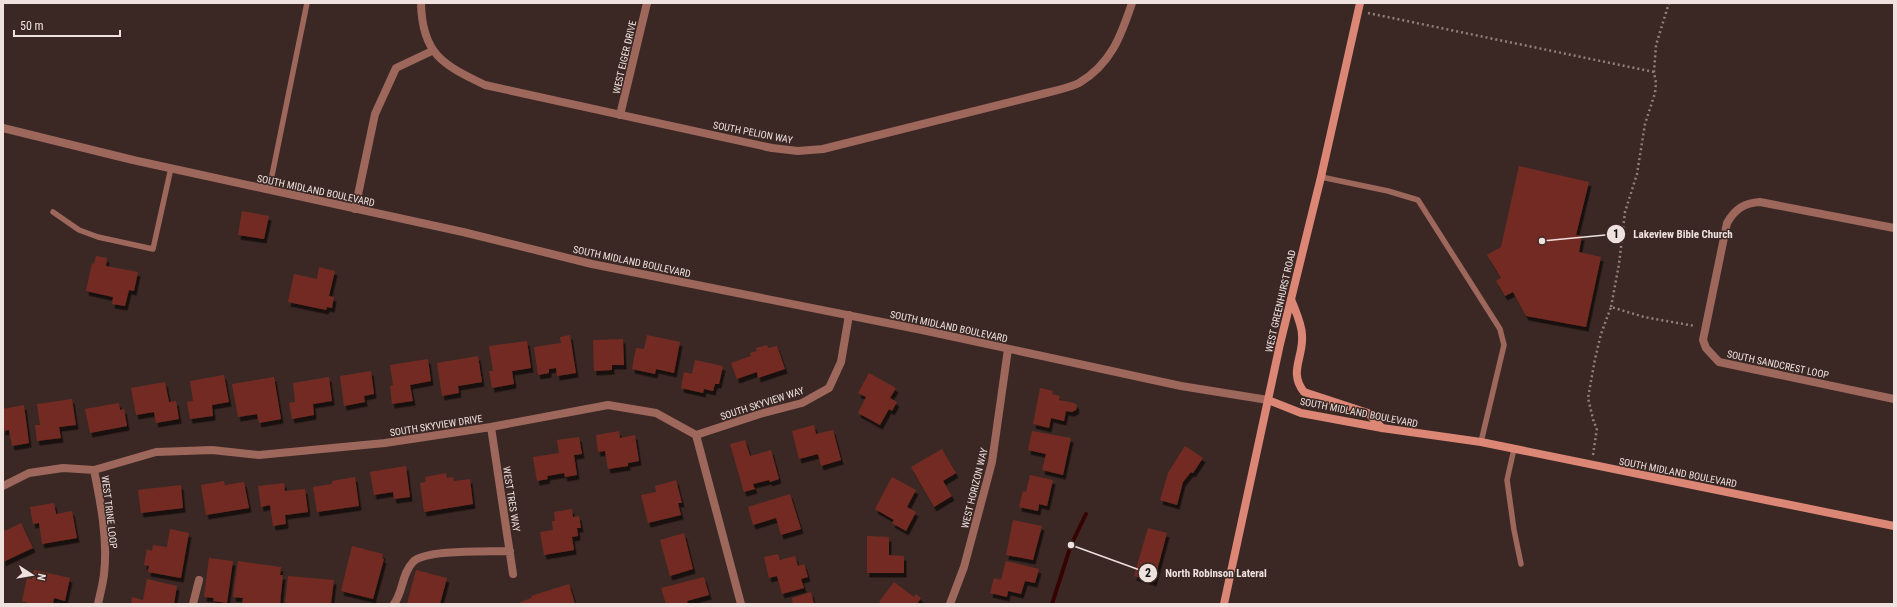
<svg xmlns="http://www.w3.org/2000/svg" width="1897" height="607" font-family="'Roboto Condensed',sans-serif">
<style>
.lines{fill:none;stroke-linecap:round;stroke-linejoin:round}
.stream{stroke:#350300;stroke-width:4}
.building{fill:#722c20;filter:url(#shadow)}
.path{stroke:#90807c;stroke-width:2.5;stroke-dasharray:2 3;stroke-linecap:butt}
.service{stroke:#9d675c;stroke-width:5.5}
.minor{stroke:#9d675c;stroke-width:8}
.tertiary{stroke:#9d675c;stroke-width:8}
.secondary{stroke:#dc8675;stroke-width:8}
.labels{text-anchor:middle;stroke-width:3;stroke-linejoin:round;paint-order:stroke}
.street-label{font-size:10px;fill:#eee1de;stroke:#3b2824}
.leader{fill:none;stroke:#eee1de;stroke-width:1.5}
.callout-dot{fill:#eee1de;stroke:#3b2824;stroke-width:1.5}
.mark-label{font-size:12px;text-anchor:middle;font-weight:bold;fill:#111}
.callout-label{font-size:11px;text-anchor:middle;font-weight:bold;fill:#eee1de;stroke:#3b2824;stroke-width:3;stroke-linejoin:round;paint-order:stroke}
</style>
<defs>
<filter id="shadow"><feDropShadow dx="2.5" dy="4.5" stdDeviation="0" flood-color="#0009"/></filter>
</defs>
<rect width="100%" height="100%" fill="#3b2824"/>
<g class="lines">
<path class="stream" d="M 1052,604 L 1071,545 L 1086,514"/>
</g>
<path class="building" d="M 1519,166 L 1589,182 L 1576,235 L 1582,236 L 1579,252 L 1601,257 L 1586,327 L 1526,316 L 1513,292 L 1505,296 L 1496,281 L 1501,278 L 1487,255 L 1501,247 Z
M 242,211 L 269,216 L 264,239 L 238,235 Z
M 96,256 L 107,258 L 106,266 L 138,272 L 134,291 L 129,290 L 125,306 L 112,304 L 113,297 L 86,291 L 92,263 L 94,264 Z
M 319,267 L 335,271 L 329,296 L 334,297 L 332,308 L 327,307 L 326,310 L 288,302 L 294,274 L 317,279 Z
M 570,335 L 576,373 L 557,376 L 556,368 L 549,369 L 549,373 L 538,375 L 534,347 L 561,343 L 560,337 Z
M 647,335 L 680,342 L 674,373 L 656,369 L 655,374 L 632,369 L 636,348 L 644,349 Z
M 623,339 L 624,365 L 612,365 L 612,370 L 594,371 L 593,340 Z
M 527,341 L 531,368 L 512,371 L 514,384 L 492,388 L 489,371 L 493,371 L 489,346 Z
M 767,345 L 768,348 L 777,346 L 785,369 L 758,378 L 757,372 L 737,379 L 731,363 L 751,356 L 750,353 L 757,351 L 756,348 Z
M 478,356 L 482,382 L 458,386 L 459,393 L 442,396 L 437,363 Z
M 428,359 L 431,381 L 410,385 L 413,401 L 392,404 L 390,386 L 393,385 L 390,365 Z
M 695,360 L 723,366 L 719,384 L 715,384 L 713,391 L 704,389 L 703,393 L 681,388 L 684,372 L 692,374 Z
M 371,371 L 374,394 L 364,396 L 365,402 L 344,406 L 340,376 Z
M 869,373 L 896,388 L 890,398 L 897,402 L 892,411 L 889,409 L 880,425 L 858,413 L 866,397 L 858,393 Z
M 224,375 L 229,402 L 212,405 L 213,416 L 190,419 L 187,402 L 193,401 L 190,381 Z
M 274,377 L 281,419 L 259,423 L 257,414 L 238,417 L 232,384 Z
M 329,377 L 332,401 L 313,404 L 314,415 L 292,419 L 289,403 L 295,402 L 293,383 Z
M 165,382 L 169,402 L 176,401 L 179,419 L 156,423 L 154,412 L 136,415 L 131,388 Z
M 1040,388 L 1053,391 L 1052,394 L 1060,396 L 1059,400 L 1074,403 L 1077,405 L 1076,410 L 1072,412 L 1066,411 L 1064,421 L 1051,418 L 1049,428 L 1033,424 Z
M 72,399 L 76,425 L 59,427 L 61,438 L 37,441 L 35,425 L 40,425 L 37,404 Z
M 119,403 L 120,410 L 124,409 L 127,426 L 90,433 L 85,409 Z
M 24,405 L 29,443 L 12,446 L 9,430 L 3,431 L 3,409 Z
M 814,425 L 816,434 L 833,430 L 841,460 L 821,466 L 818,454 L 799,459 L 792,431 Z
M 619,431 L 620,438 L 635,435 L 639,461 L 628,463 L 628,466 L 608,469 L 605,451 L 598,452 L 596,435 Z
M 1032,431 L 1071,438 L 1063,475 L 1042,470 L 1046,454 L 1028,450 Z
M 579,437 L 582,454 L 574,455 L 577,475 L 565,477 L 564,473 L 547,476 L 548,479 L 537,481 L 533,457 L 559,453 L 557,440 Z
M 745,440 L 750,456 L 771,450 L 779,479 L 770,482 L 769,480 L 753,484 L 755,489 L 744,492 L 730,444 Z
M 1185,446 L 1203,458 L 1193,473 L 1191,472 L 1183,482 L 1177,505 L 1160,500 L 1168,473 Z
M 942,449 L 956,473 L 943,481 L 952,496 L 934,507 L 911,467 Z
M 406,466 L 410,497 L 394,499 L 393,492 L 374,495 L 370,472 Z
M 446,473 L 447,478 L 453,477 L 454,481 L 470,479 L 473,504 L 424,512 L 420,483 L 426,482 L 425,477 Z
M 1030,475 L 1053,480 L 1047,506 L 1039,504 L 1038,511 L 1019,507 L 1023,491 L 1026,492 Z
M 355,477 L 359,506 L 317,512 L 313,487 L 332,484 L 332,481 Z
M 892,477 L 916,490 L 907,507 L 916,512 L 906,531 L 892,523 L 894,520 L 875,509 Z
M 676,480 L 682,503 L 678,503 L 681,515 L 648,523 L 641,495 L 656,492 L 655,486 Z
M 224,481 L 225,485 L 244,482 L 249,508 L 206,515 L 201,485 Z
M 284,483 L 285,491 L 305,489 L 308,512 L 285,515 L 286,524 L 273,526 L 270,505 L 261,507 L 258,486 Z
M 181,485 L 183,508 L 141,513 L 138,490 Z
M 790,494 L 801,529 L 781,535 L 776,518 L 753,525 L 748,507 Z
M 54,503 L 56,514 L 72,511 L 77,538 L 42,544 L 39,523 L 33,524 L 30,507 Z
M 572,509 L 573,517 L 579,516 L 581,528 L 577,528 L 578,536 L 572,537 L 574,550 L 544,555 L 540,532 L 553,530 L 552,521 L 555,521 L 554,512 Z
M 1013,520 L 1042,526 L 1033,560 L 1006,555 Z
M 21,523 L 33,548 L 3,562 L 3,527 L 5,531 Z
M 1148,528 L 1167,533 L 1154,582 L 1134,576 Z
M 170,529 L 189,533 L 181,578 L 148,572 L 149,566 L 144,565 L 147,549 L 152,551 L 153,545 L 167,547 Z
M 684,533 L 693,569 L 670,576 L 660,540 Z
M 867,536 L 889,537 L 889,555 L 904,556 L 904,573 L 867,573 Z
M 352,546 L 383,554 L 382,558 L 384,559 L 373,599 L 341,591 Z
M 778,554 L 780,560 L 795,556 L 798,566 L 804,564 L 808,577 L 801,579 L 804,588 L 782,594 L 777,576 L 769,578 L 764,557 Z
M 209,558 L 233,561 L 227,603 L 213,601 L 214,598 L 204,597 Z
M 238,561 L 281,567 L 280,575 L 283,575 L 280,604 L 242,604 L 243,598 L 233,597 Z
M 1006,561 L 1039,569 L 1035,583 L 1025,581 L 1021,594 L 1008,591 L 1007,597 L 990,593 L 994,578 L 1001,580 Z
M 34,570 L 70,578 L 65,601 L 54,598 L 53,604 L 27,604 L 27,603 L 22,601 L 27,578 L 32,579 Z
M 416,570 L 447,578 L 440,604 L 407,604 Z
M 288,576 L 334,580 L 331,604 L 285,604 Z
M 704,577 L 709,595 L 687,601 L 688,604 L 666,604 L 661,588 Z
M 147,579 L 177,586 L 174,604 L 131,604 L 132,597 L 143,600 Z
M 894,582 L 914,597 L 916,594 L 921,598 L 917,604 L 882,604 L 879,602 Z
M 569,584 L 575,604 L 521,604 L 520,602 L 532,598 L 531,596 Z
M 811,592 L 814,604 L 793,604 L 792,598 Z"/>
<g class="lines">
<path class="path" d="M 1368,13 L 1654,72
M 1611,307 L 1619,264 L 1625,212 L 1637,174 L 1645,124 L 1655,93 L 1656,83 L 1654,72 L 1656,45 L 1669,3
M 1593,455 L 1597,428 L 1594,423 L 1588,398 L 1595,359 L 1601,334 L 1611,307 L 1644,317 L 1695,326"/>
<path class="service" d="M 1321,177 L 1388,191 L 1418,200 L 1500,329 L 1504,345 L 1481,442
M 269,190 L 307,3
M 53,212 L 79,230 L 98,237 L 153,249 L 171,168
M 1514,449 L 1507,480 L 1514,530 L 1521,564"/>
<path class="minor" d="M 421,3 C 422,54 443,65 485,85 L 772,148 L 798,151 L 823,149 L 1046,93 C 1057,90 1069,88 1079,83 C 1111,64 1121,36 1132,3
M 620,115 L 647,3
M 355,209 L 375,114 L 396,68 L 432,51
M 1894,228 L 1760,202 C 1744,203 1735,209 1727,223 L 1703,340 L 1706,348 L 1719,362 L 1894,399
M 491,427 L 513,574
M 696,435 L 760,414 L 802,403 L 829,388 L 841,362 L 849,315
M 94,470 C 101,504 108,540 104,574 C 103,584 100,594 98,604
M 3,486 L 29,473 L 63,468 L 94,470 L 156,452 L 212,450 L 259,455 L 385,443 L 491,427 L 608,405 L 656,413 L 696,435 L 741,604
M 193,604 L 199,580
M 394,604 C 403,592 402,573 413,562 C 425,549 490,552 510,551
M 950,604 L 964,567 L 992,462 L 1008,349"/>
<path class="tertiary" d="M 3,128 L 133,160 L 463,232 L 592,264 L 922,330 L 1181,386 L 1268,400"/>
<path class="secondary" d="M 1291,299 C 1295,310 1302,324 1302,335 C 1304,357 1288,372 1304,392 L 1368,413 L 1382,428
M 1268,400 L 1301,413 L 1382,428 L 1481,442 L 1894,526
M 1224,604 L 1280,344 L 1321,177 L 1360,3"/>
</g>
<g class="labels">
<g class="street-label">
<text transform="translate(624 57) rotate(-77)" y="4">WEST EIGER DRIVE</text>
<text transform="translate(753 132) rotate(11)" y="4">SOUTH PELION WAY</text>
<text transform="translate(316 190) rotate(12)" y="4">SOUTH MIDLAND BOULEVARD</text>
<text transform="translate(632 261) rotate(12)" y="4">SOUTH MIDLAND BOULEVARD</text>
<text transform="translate(1280 301) rotate(-77)" y="4">WEST GREENHURST ROAD</text>
<text transform="translate(949 326) rotate(12)" y="4">SOUTH MIDLAND BOULEVARD</text>
<text transform="translate(1778 364) rotate(12)" y="4">SOUTH SANDCREST LOOP</text>
<text transform="translate(762 403) rotate(-18)" y="4">SOUTH SKYVIEW WAY</text>
<text transform="translate(1359 412) rotate(11)" y="4">SOUTH MIDLAND BOULEVARD</text>
<text transform="translate(436 425) rotate(-9)" y="4">SOUTH SKYVIEW DRIVE</text>
<text transform="translate(1678 472) rotate(11)" y="4">SOUTH MIDLAND BOULEVARD</text>
<text transform="translate(974 488) rotate(-76)" y="4">WEST HORIZON WAY</text>
<text transform="translate(512 499) rotate(81)" y="4">WEST TRES WAY</text>
<text transform="translate(110 512) rotate(83)" y="4">WEST TRINE LOOP</text>
</g>
</g>
<path class="leader" d="M1542 241L1616 234M1071 545L1148 573"/>
<g class="callout-dot">
<circle cx="1542" cy="241" r="4"/>
<circle cx="1071" cy="545" r="4"/>
<circle cx="1616" cy="234" r="10"/>
<circle cx="1148" cy="573" r="10"/>
</g>
<g class="mark-label">
<text x="1616" y="238">1</text>
<text x="1148" y="577">2</text>
</g>
<g class="callout-label">
<text x="1683" y="238">Lakeview Bible Church</text>
<text x="1216" y="577">North Robinson Lateral</text>
</g>
<rect width="1897" height="607" fill="none" stroke="#eee1de" stroke-width="8"/>
<g transform="translate(32 575) rotate(102)" stroke="#3b2824" stroke-width="3" paint-order="stroke">
<path d="M0-3L7 15L0 10L-7 15Z" fill="#eee1de"/>
<text y="-6" font-size="11" font-weight="bold" text-anchor="middle" fill="#eee1de">N</text>
</g>
<path d="M14 30v6h106v-6" fill="none" stroke="#eee1de" stroke-width="2"/>
<text x="20" y="30" font-size="12" fill="#eee1de" stroke="#3b2824" stroke-width="3" paint-order="stroke">50 m</text>
</svg>
